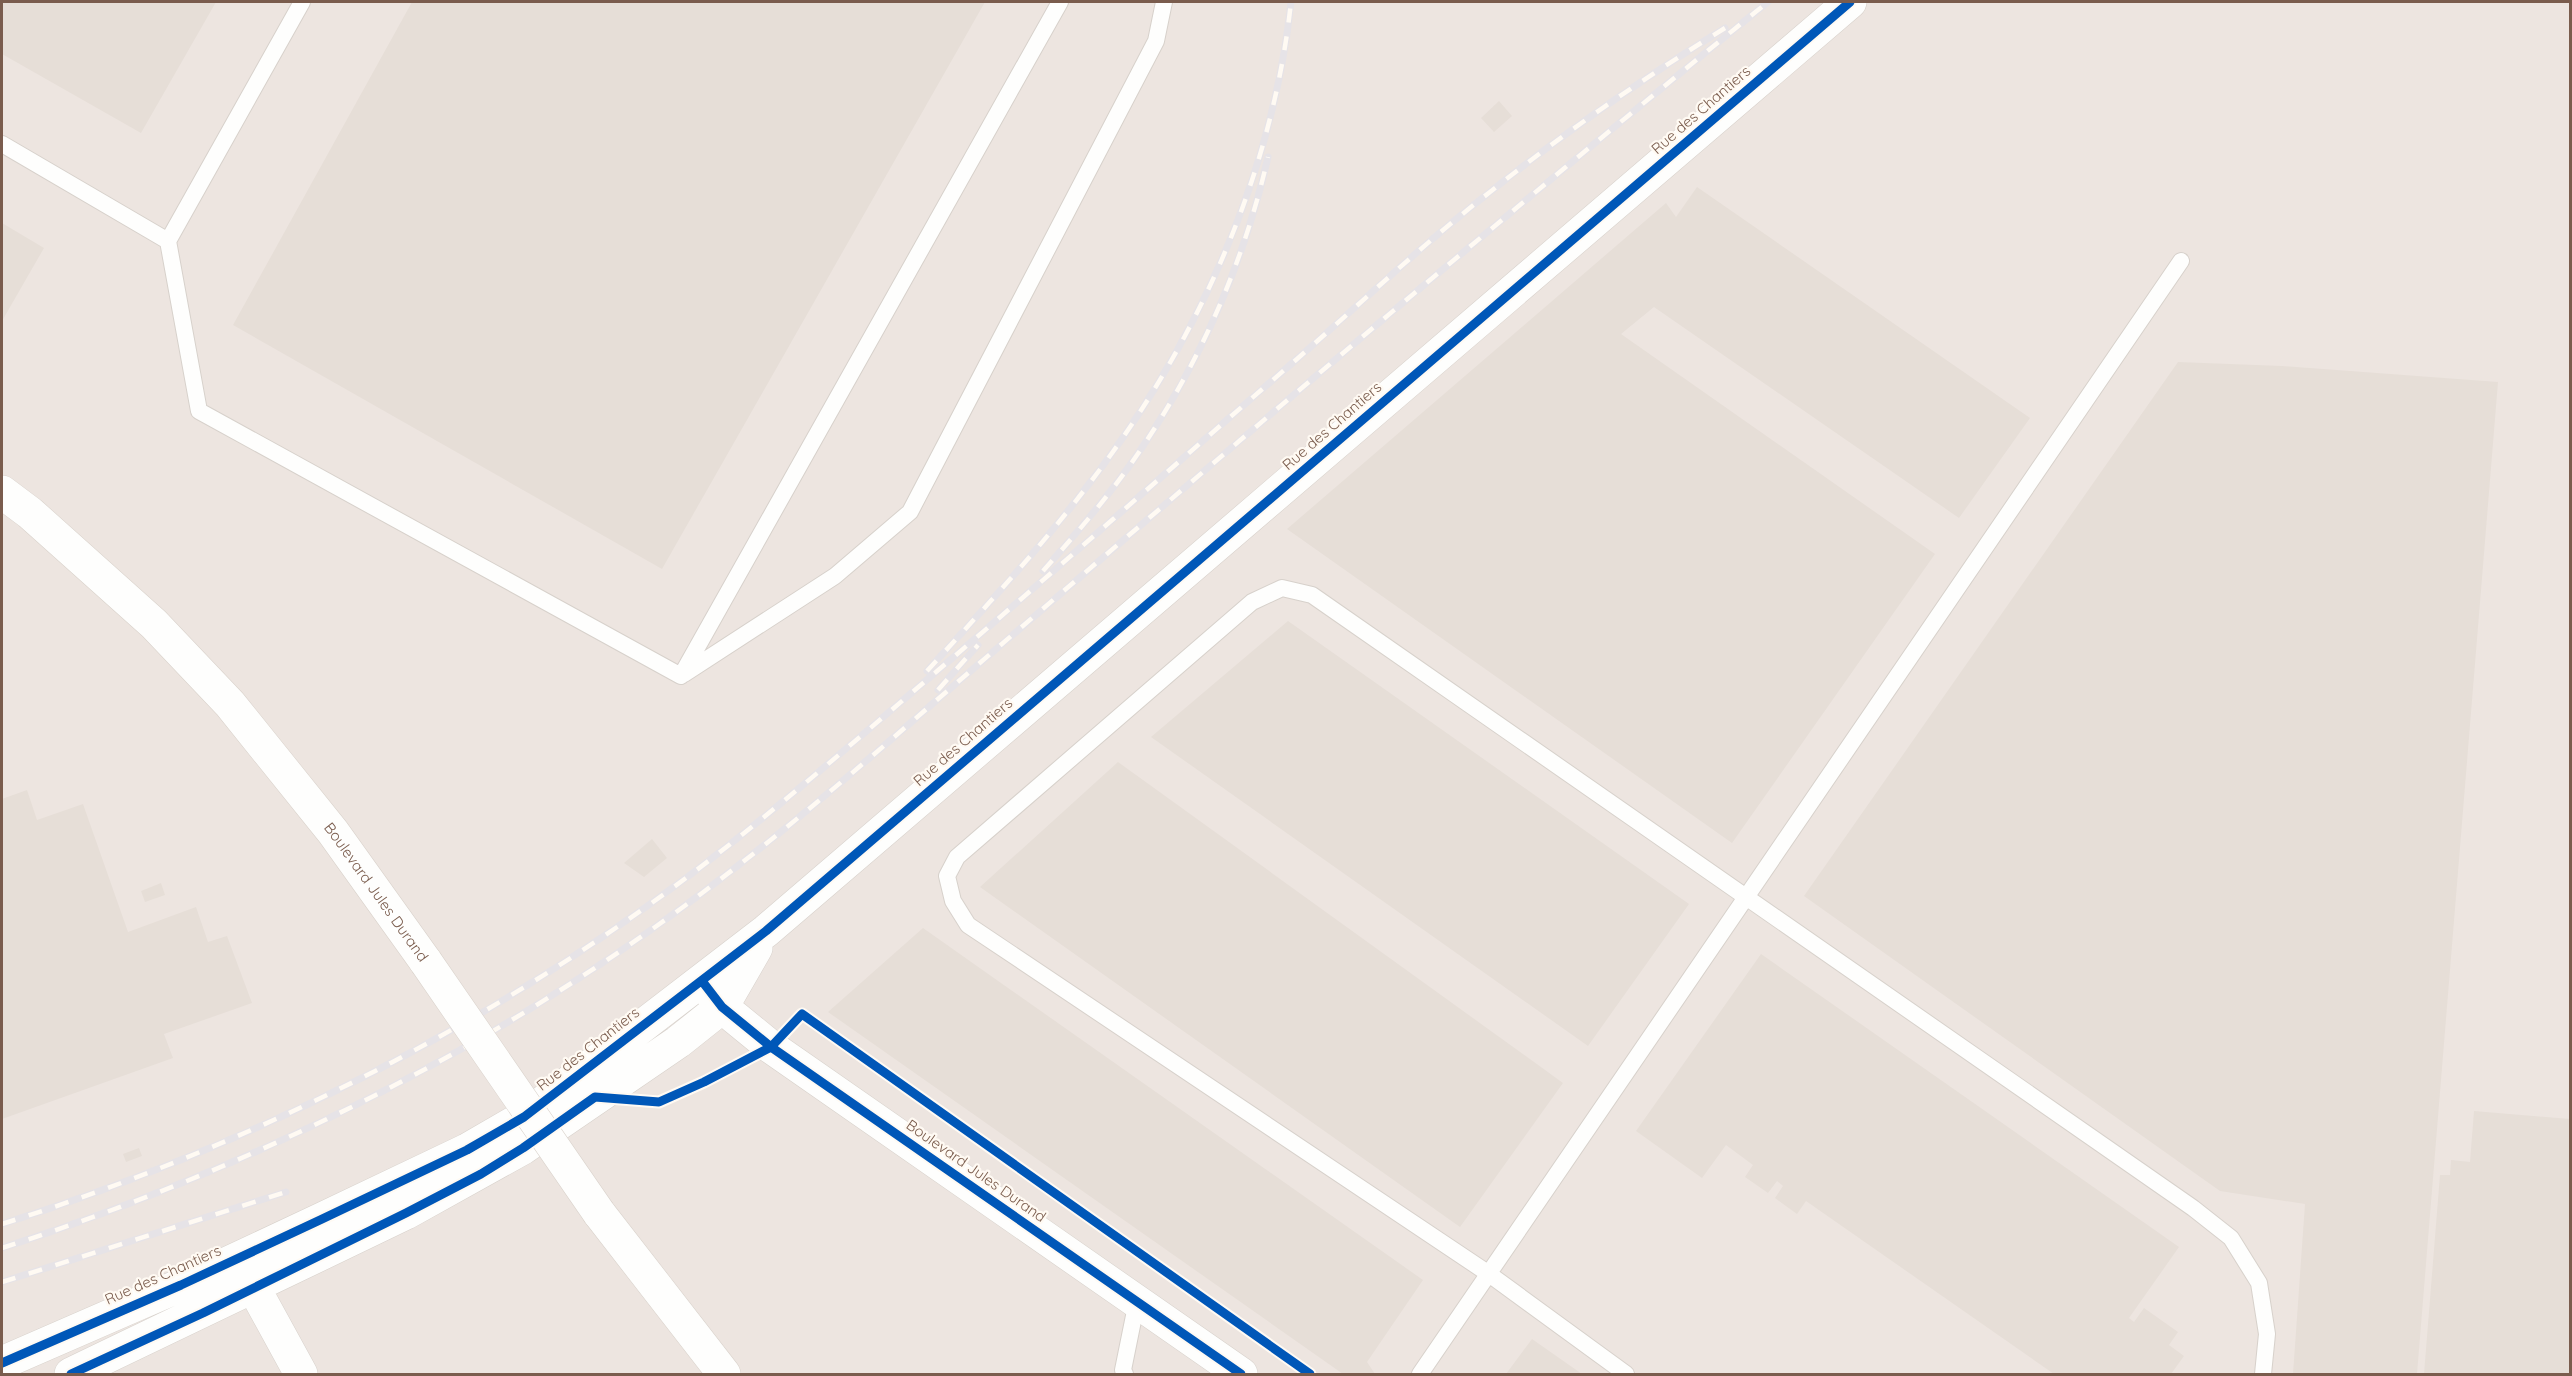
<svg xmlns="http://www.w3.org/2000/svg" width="2572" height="1376" font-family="Quicksand,sans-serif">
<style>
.industrial{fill:#ede5e0}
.building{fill:#e6ded7}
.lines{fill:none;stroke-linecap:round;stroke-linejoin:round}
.service-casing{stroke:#d7d1cb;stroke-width:18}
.tertiary-casing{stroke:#d7d1cb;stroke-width:34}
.secondary-casing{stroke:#d9d2cb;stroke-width:34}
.service{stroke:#fefefd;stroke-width:16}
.tertiary{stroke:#fefefd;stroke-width:33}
.secondary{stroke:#fefefd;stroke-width:33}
.rail-casing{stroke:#e6e3e7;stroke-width:7}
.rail{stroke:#fffaf3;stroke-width:4.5;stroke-dasharray:14;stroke-linecap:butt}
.secondary-bridge-casing{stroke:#d9d2cb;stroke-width:34;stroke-linecap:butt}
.secondary-bridge{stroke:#fefefd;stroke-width:33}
.cycleway-casing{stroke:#fffaf3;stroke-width:13}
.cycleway{stroke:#0057b8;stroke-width:9}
.labels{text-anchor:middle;stroke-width:4.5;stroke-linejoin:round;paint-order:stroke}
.street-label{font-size:15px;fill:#7a5c4d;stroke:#fffaf3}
</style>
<rect width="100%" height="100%" fill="#f9f5f0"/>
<path class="industrial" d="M 2,2 L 2570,2 L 2570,1374 L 2,1374 Z"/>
<path class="building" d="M 2,2 L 216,2 L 141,133 L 2,54 Z
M 412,2 L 985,2 L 662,569 L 233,325 Z
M 1499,101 L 1512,116 L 1494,132 L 1481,118 Z
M 1697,187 L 2030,418 L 1959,518 L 1654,307 L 1621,334 L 1935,554 L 1732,843 L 1287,529 L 1666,203 L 1676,217 Z
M 2,223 L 44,248 L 2,321 Z
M 2178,362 L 2282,366 L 2498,382 L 2417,1374 L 2293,1374 L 2305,1204 L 2220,1191 L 1804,896 Z
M 1288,621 L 1689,904 L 1588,1046 L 1151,737 Z
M 1118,762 L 1563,1083 L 1460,1227 L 980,887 Z
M 27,790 L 37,820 L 83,804 L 128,932 L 196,907 L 208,942 L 227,936 L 252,1003 L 164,1034 L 173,1058 L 2,1119 L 2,799 Z
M 652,839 L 667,858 L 644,877 L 624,863 Z
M 161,883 L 165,895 L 145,902 L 141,891 Z
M 923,928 L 1423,1280 L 1367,1362 L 1375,1374 L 1343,1374 L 828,1012 Z
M 1761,954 L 2179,1247 L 2129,1318 L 2134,1322 L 2144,1308 L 2178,1332 L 2169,1345 L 2184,1356 L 2171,1374 L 2054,1374 L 1806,1201 L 1797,1214 L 1775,1198 L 1783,1186 L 1777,1181 L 1768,1193 L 1745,1177 L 1753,1165 L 1726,1145 L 1702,1178 L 1636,1131 Z
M 2474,1111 L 2570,1119 L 2570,1374 L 2424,1374 L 2440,1175 L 2450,1175 L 2451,1160 L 2470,1162 Z
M 139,1148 L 142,1156 L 126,1162 L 123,1154 Z
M 1532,1339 L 1582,1374 L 1506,1374 Z"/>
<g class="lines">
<defs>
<path id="service" d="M 2,144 L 168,241 L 302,2
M 168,241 L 199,411 L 681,676 L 1060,2
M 684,674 L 835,576 L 910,512 L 1156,41 L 1164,2
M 1125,1374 L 1123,1370 L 1137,1301
M 1420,1374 L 2181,261
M 1626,1374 L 1489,1274 L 968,925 L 953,901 L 947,876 L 957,857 L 1252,602 L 1282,588 L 1312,595 L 2193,1208 L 2231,1238 L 2259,1283 L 2267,1334 L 2263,1374"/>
<path id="tertiary" d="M 709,990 L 722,1007 L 771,1047 L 1241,1374
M 243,1268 L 301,1374
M 2,1363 L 181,1285 L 320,1220 L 467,1150 L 524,1117 L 766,931 L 1850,2
M 71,1374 L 406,1213 L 523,1148 L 678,1042 L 722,1007 L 756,948"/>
<g id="secondary">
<path id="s1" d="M 2,492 L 30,513 L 154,624 L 230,704 L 333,832 L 426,962"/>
<path d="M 599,1213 L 724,1374"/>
</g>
</defs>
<use href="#service" class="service-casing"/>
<use href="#tertiary" class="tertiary-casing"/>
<use href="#secondary" class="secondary-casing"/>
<use href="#service" class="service"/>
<use href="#tertiary" class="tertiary"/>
<use href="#secondary" class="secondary"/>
<defs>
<path id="rail" d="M 1043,571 C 1076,534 1109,496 1137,455 C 1199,365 1244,263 1268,157
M 927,671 C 980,613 1034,555 1082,493 C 1193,352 1272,180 1291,2
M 938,690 L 978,645
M 2,1224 C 249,1146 482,1030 690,875 C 775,811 855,741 936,672 C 1057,569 1177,463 1297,359 C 1361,303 1423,244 1490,192 C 1565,132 1644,78 1725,28
M 2,1248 C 232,1174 449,1071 648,932 C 750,861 845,780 938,699 C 1010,637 1082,575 1155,513 C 1357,340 1561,169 1768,2
M 2,1282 L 286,1192"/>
</defs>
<use href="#rail" class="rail-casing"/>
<use href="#rail" class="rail"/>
<defs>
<path id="secondary-bridge" d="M 426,962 L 599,1213"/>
</defs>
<use href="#secondary-bridge" class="secondary-bridge-casing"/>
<use href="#secondary-bridge" class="secondary-bridge"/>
<defs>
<path id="cycleway" d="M 702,981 L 722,1007 L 771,1047 L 1241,1374
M 2,1363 L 181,1285 L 320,1220 L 467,1150 L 524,1117 L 766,931 L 1850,2
M 71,1374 L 203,1313 L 406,1213 L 481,1174 L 523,1148 L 595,1097 L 659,1102 L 704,1082 L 771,1047 L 802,1014 L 1310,1374"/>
</defs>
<use href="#cycleway" class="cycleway-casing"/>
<use href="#cycleway" class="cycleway"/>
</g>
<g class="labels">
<g class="street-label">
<text transform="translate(1701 110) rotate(-41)" y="5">Rue des Chantiers</text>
<text transform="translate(1332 426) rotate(-41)" y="5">Rue des Chantiers</text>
<text transform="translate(963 742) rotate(-41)" y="5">Rue des Chantiers</text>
<text dy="5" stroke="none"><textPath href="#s1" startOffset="550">Boulevard Jules Durand</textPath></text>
<text transform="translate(588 1049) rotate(-38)" y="5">Rue des Chantiers</text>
<text transform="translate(976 1171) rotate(35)" y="5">Boulevard Jules Durand</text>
<text transform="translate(163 1275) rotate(-24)" y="5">Rue des Chantiers</text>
</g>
</g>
<rect width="2572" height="1376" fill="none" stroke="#7a5c4d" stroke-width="6"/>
</svg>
